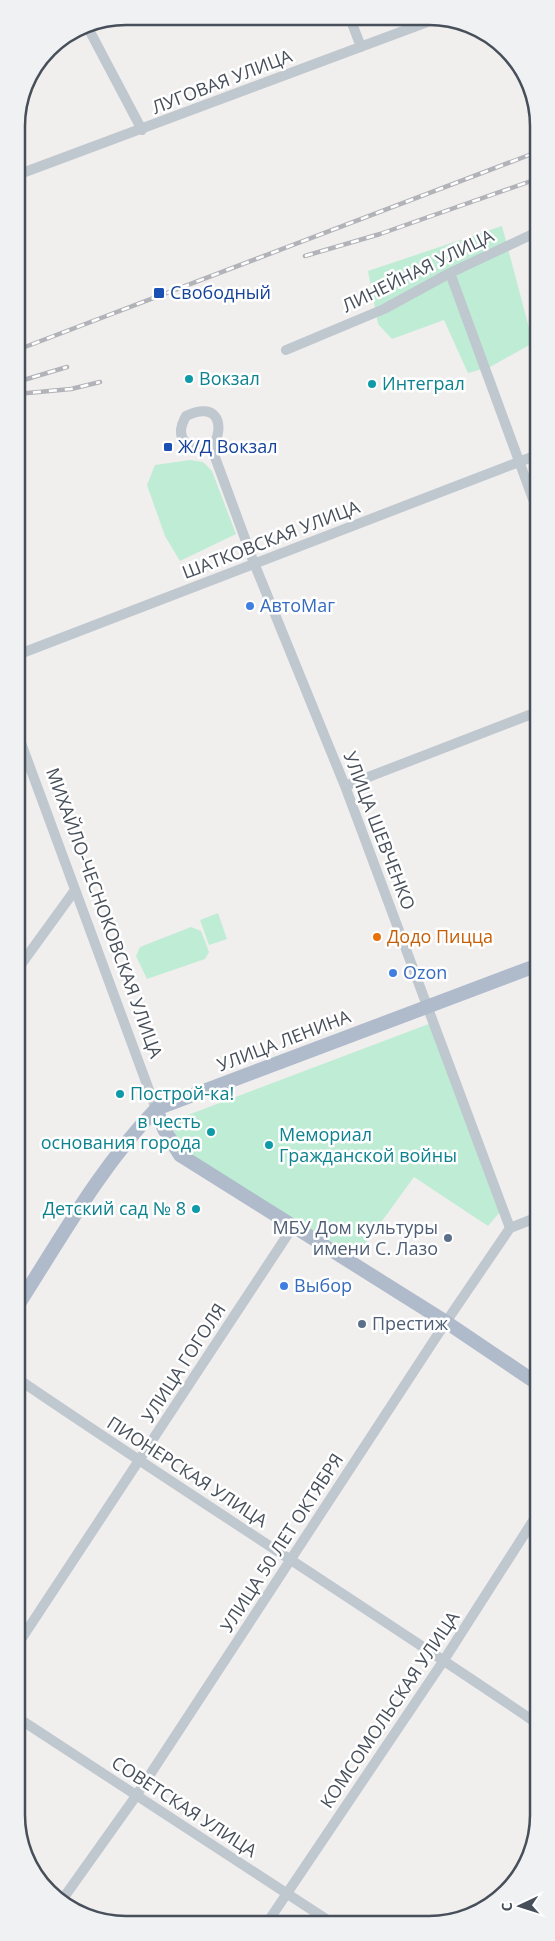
<svg xmlns="http://www.w3.org/2000/svg" width="555" height="1941" font-family="'Open Sans',sans-serif">
<style>
.green{fill:#bfecd5}
.lines{fill:none;stroke-linecap:round;stroke-linejoin:round}
.minor{stroke:#bfc7cf;stroke-width:10}
.major{stroke:#afbbcb;stroke-width:14}
.rail-casing{stroke:#b1b3b8;stroke-width:4.5}
.rail{stroke:#fff;stroke-width:2.5;stroke-dasharray:8;stroke-linecap:butt}
.transit-dot{fill:#1a4fb4;stroke:#fff;stroke-width:2}
.culture-dot{fill:#0f9aa8;stroke:#fff;stroke-width:2}
.shop-dot{fill:#3f7fe0;stroke:#fff;stroke-width:2}
.food-dot{fill:#e8710a;stroke:#fff;stroke-width:2}
.service-dot{fill:#5c6f8a;stroke:#fff;stroke-width:2}
.labels{text-anchor:middle;stroke-width:5;stroke-linejoin:round;paint-order:stroke}
.street-label{font-size:18px;fill:#474f5a;stroke:#fff}
.transit-label{font-size:18px;fill:#164399;stroke:#fff;text-anchor:start}
.culture-label{font-size:18px;fill:#0d838f;stroke:#fff;text-anchor:start}
.shop-label{font-size:18px;fill:#366cbe;stroke:#fff;text-anchor:start}
.food-label{font-size:18px;fill:#c56008;stroke:#fff;text-anchor:start}
.service-label{font-size:18px;fill:#4e5e75;stroke:#fff;text-anchor:end}
.rim{fill:none;stroke:#474f5a;stroke-width:2.5}
</style>
<rect width="100%" height="100%" fill="#f1eeee"/>
<path class="green" d="M 502,226 L 533,343 L 490,367 L 468,373 L 444,320 L 392,339 L 378,324 L 368,271 Z
M 190,460 L 203,462 L 212,471 L 236,534 L 180,561 L 165,536 L 147,485 L 155,465 Z
M 218,913 L 227,939 L 209,945 L 200,920 Z
M 191,927 L 201,931 L 209,952 L 205,959 L 147,979 L 136,956 L 140,947 Z
M 434,1022 L 500,1212 L 488,1226 L 414,1177 L 358,1254 L 282,1218 L 180,1155 L 172,1121 Z"/>
<g class="lines">
<path class="minor" d="M 350,18 L 361,47
M 86,24 L 142,130
M 17,175 L 438,18
M 450,273 L 537,510
M 286,350 L 384,309 L 450,273 L 537,232
M 212,449 C 190,450 172,441 186,416 C 217,401 226,424 212,449 L 254,563 L 345,786 L 510,1228
M 17,655 L 537,455
M 17,732 L 156,1109
M 345,786 L 537,712
M 17,970 L 75,890
M 18,1379 C 190,1496 366,1607 538,1724
M 18,1644 L 294,1225
M 18,1718 L 332,1923
M 509,1889 L 514,1882
M 62,1900 L 136,1796 L 446,1322 L 510,1228 L 538,1217
M 267,1923 L 444,1660 L 538,1513"/>
<path class="major" d="M 156,1109 L 164,1129 L 180,1155 L 446,1322 L 538,1384
M 18,1305 C 61,1238 101,1166 156,1109 L 538,965"/>
<defs>
<path id="rail" d="M 305,256 L 380,234 L 537,179
M 17,350 L 537,152
M 17,382 L 67,367
M 17,394 L 71,389 L 100,382"/>
</defs>
<use href="#rail" class="rail-casing"/>
<use href="#rail" class="rail"/>
</g>
<g class="transit-dot">
<rect x="153" y="287" width="12" height="12" rx="2.5"/>
<rect x="163" y="442" width="10" height="10" rx="2.5"/>
</g>
<g class="culture-dot">
<circle cx="189" cy="379" r="5"/>
<circle cx="372" cy="384" r="5"/>
<circle cx="120" cy="1094" r="5"/>
<circle cx="211" cy="1132" r="5"/>
<circle cx="269" cy="1145" r="5"/>
<circle cx="196" cy="1209" r="5"/>
</g>
<g class="shop-dot">
<circle cx="250" cy="606" r="5"/>
<circle cx="393" cy="973" r="5"/>
<circle cx="284" cy="1286" r="5"/>
</g>
<circle class="food-dot" cx="377" cy="937" r="5"/>
<g class="service-dot">
<circle cx="448" cy="1238" r="5"/>
<circle cx="362" cy="1324" r="5"/>
</g>
<g class="labels">
<g class="street-label">
<text transform="translate(222 82) rotate(-21)" y="6">ЛУГОВАЯ УЛИЦА</text>
<text transform="translate(418 271) rotate(-26)" y="6">ЛИНЕЙНАЯ УЛИЦА</text>
<text transform="translate(271 540) rotate(-21)" y="6">ШАТКОВСКАЯ УЛИЦА</text>
<text transform="translate(379 831) rotate(69)" y="6">УЛИЦА ШЕВЧЕНКО</text>
<text transform="translate(104 913) rotate(70)" y="6">МИХАЙЛО-ЧЕСНОКОВСКАЯ УЛИЦА</text>
<text transform="translate(284 1041) rotate(-21)" y="6">УЛИЦА ЛЕНИНА</text>
<text transform="translate(184 1363) rotate(-57)" y="6">УЛИЦА ГОГОЛЯ</text>
<text transform="translate(187 1472) rotate(33)" y="6">ПИОНЕРСКАЯ УЛИЦА</text>
<text transform="translate(282 1543) rotate(-57)" y="6">УЛИЦА 50 ЛЕТ ОКТЯБРЯ</text>
<text transform="translate(390 1710) rotate(-56)" y="6">КОМСОМОЛЬСКАЯ УЛИЦА</text>
<text transform="translate(184 1807) rotate(33)" y="6">СОВЕТСКАЯ УЛИЦА</text>
</g>
<g class="transit-label">
<text x="170" y="299">Свободный</text>
<text x="178" y="453">Ж/Д Вокзал</text>
</g>
<g class="culture-label">
<text x="199" y="385">Вокзал</text>
<text x="382" y="390">Интеграл</text>
<text x="130" y="1100">Построй-ка!</text>
<text x="201" y="1128" text-anchor="end">в честь<tspan x="201" dy="21">основания города</tspan></text>
<text x="279" y="1141">Мемориал<tspan x="279" dy="21">Гражданской войны</tspan></text>
<text x="186" y="1215" text-anchor="end">Детский сад № 8</text>
</g>
<g class="shop-label">
<text x="260" y="612">АвтоМаг</text>
<text x="403" y="979">Ozon</text>
<text x="294" y="1292">Выбор</text>
</g>
<g class="food-label">
<text x="387" y="943">Додо Пицца</text>
</g>
<g class="service-label">
<text x="438" y="1234">МБУ Дом культуры<tspan x="438" dy="21">имени С. Лазо</tspan></text>
<text x="372" y="1330" text-anchor="start">Престиж</text>
</g>
</g>
<path d="M0 0H555V1941H0ZM126 25H429A101 101 0 0 1 530 126V1815A101 101 0 0 1 429 1916H126A101 101 0 0 1 25 1815V126A101 101 0 0 1 126 25Z" fill="#f0f1f2" fill-rule="evenodd"/>
<path class="rim" d="M126 25H429A101 101 0 0 1 530 126V1815A101 101 0 0 1 429 1916H126A101 101 0 0 1 25 1815V126A101 101 0 0 1 126 25Z"/>
<g transform="translate(520 1906) rotate(266)" stroke="#ffffff" stroke-width="4" paint-order="stroke">
<path d="M0-4L9 19L0 12L-9 19Z" fill="#474f5a"/>
<text y="-8" font-size="14" font-weight="bold" text-anchor="middle" fill="#474f5a">С</text>
</g>
</svg>
